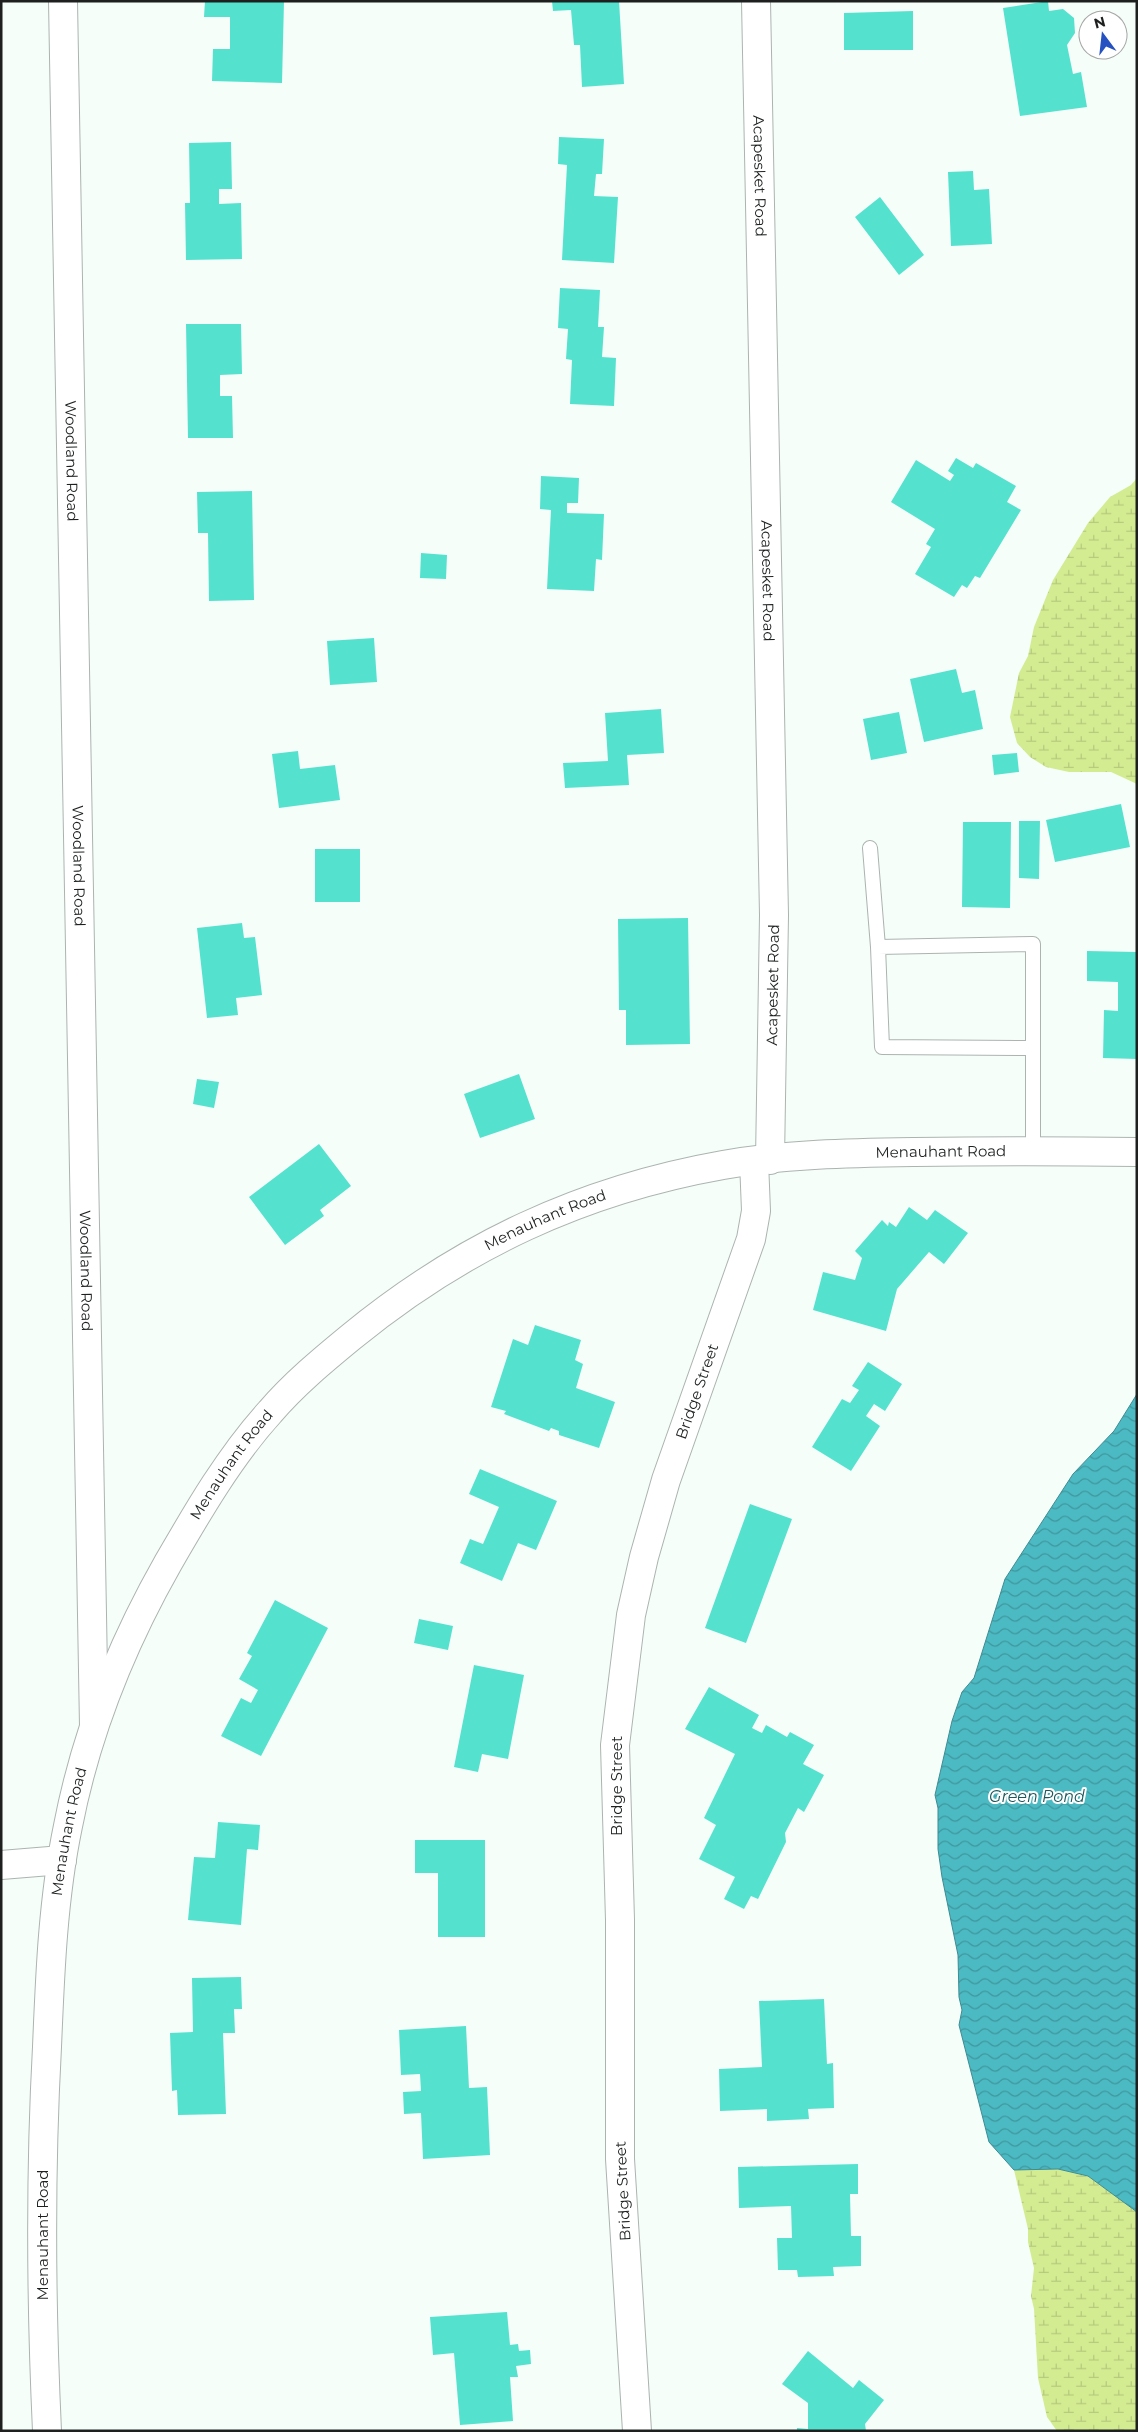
<svg xmlns="http://www.w3.org/2000/svg" width="1138" height="2432" font-family="Montserrat,sans-serif">
<style>
.wetland{fill:url(#wetland-marsh)}
.water{fill:url(#water-waves);stroke:#3e8c92}
.building{fill:#54e2ce}
.lines{fill:none;stroke-linecap:round;stroke-linejoin:round}
.service-casing{stroke:#acb4b0;stroke-width:16}
.minor-casing{stroke:#acb4b0;stroke-width:30}
.tertiary-casing{stroke:#acb4b0;stroke-width:30}
.secondary-casing{stroke:#acb4b0;stroke-width:30}
.service{stroke:#fff;stroke-width:14}
.minor{stroke:#fff;stroke-width:28}
.tertiary{stroke:#fff;stroke-width:28}
.secondary{stroke:#fff;stroke-width:28}
.labels{text-anchor:middle;stroke-width:4;stroke-linejoin:round;paint-order:stroke}
.street-label{font-size:15px;fill:#1d201f;stroke:#fff}
.water-label{font-size:16px;font-style:italic;fill:#19575c;stroke:#fff}
</style>
<defs>
<pattern id="wetland-marsh" width="20" height="14" patternUnits="userSpaceOnUse" patternTransform="scale(1.25)"><rect width="20" height="14" fill="#d4ec91"/><path d="M1 5h8M5 5V1M11 12h8M15 12V8" fill="none" stroke="#b6ca7d"/></pattern>
<pattern id="water-waves" width="16" height="10" patternUnits="userSpaceOnUse" patternTransform="scale(1.25)"><rect width="16" height="10" fill="#4cbac3"/><path d="M0 5q4-4 8 0t8 0" fill="none" stroke="#3f979e"/></pattern>
</defs>
<rect width="100%" height="100%" fill="#f5fef9"/>
<path class="wetland" d="M 1137,478 L 1137,784 L 1111,772 L 1069,772 L 1046,767 L 1030,757 L 1017,743 L 1010,717 L 1019,673 L 1028,656 L 1034,627 L 1053,580 L 1088,523 L 1110,497 L 1131,485 Z
M 1058,2169 L 1088,2176 L 1137,2212 L 1137,2431 L 1057,2431 L 1047,2417 L 1038,2378 L 1034,2309 L 1031,2296 L 1034,2268 L 1028,2242 L 1028,2229 L 1014,2170 Z"/>
<path class="water" d="M 1137,1394 L 1137,2212 L 1088,2176 L 1058,2169 L 1014,2170 L 989,2142 L 959,2025 L 962,2010 L 959,1997 L 958,1955 L 942,1877 L 938,1849 L 938,1808 L 935,1795 L 952,1721 L 962,1692 L 974,1678 L 1005,1579 L 1073,1474 L 1114,1431 Z"/>
<path class="building" d="M 205,1 L 284,1 L 282,83 L 212,81 L 213,49 L 230,49 L 230,17 L 204,17 Z
M 552,1 L 619,1 L 624,84 L 582,87 L 580,45 L 574,45 L 571,10 L 553,11 Z
M 1048,1 L 1049,11 L 1063,9 L 1074,18 L 1075,33 L 1067,45 L 1073,74 L 1081,72 L 1087,107 L 1020,116 L 1003,8 Z
M 913,11 L 913,50 L 844,50 L 844,13 Z
M 559,137 L 604,139 L 602,174 L 596,174 L 594,196 L 618,197 L 614,263 L 562,260 L 567,165 L 558,164 Z
M 231,142 L 232,189 L 219,189 L 219,204 L 241,203 L 242,259 L 186,260 L 185,203 L 190,203 L 189,143 Z
M 973,171 L 974,190 L 989,189 L 992,244 L 951,246 L 948,172 Z
M 880,197 L 924,255 L 899,275 L 855,217 Z
M 560,288 L 600,290 L 598,327 L 604,327 L 602,357 L 616,358 L 614,406 L 570,404 L 572,360 L 566,359 L 568,329 L 558,328 Z
M 186,324 L 241,324 L 242,374 L 220,375 L 220,396 L 232,396 L 233,438 L 188,438 Z
M 956,458 L 973,468 L 976,463 L 1016,486 L 1007,502 L 1021,510 L 980,578 L 975,576 L 967,588 L 962,585 L 954,597 L 915,574 L 931,547 L 926,544 L 935,529 L 891,502 L 916,460 L 950,481 L 954,475 L 948,471 Z
M 541,476 L 579,478 L 578,503 L 567,503 L 567,513 L 604,514 L 602,560 L 596,559 L 594,591 L 547,589 L 551,510 L 540,509 Z
M 252,491 L 254,600 L 209,601 L 208,533 L 198,533 L 197,492 Z
M 421,553 L 447,555 L 446,579 L 420,578 Z
M 374,638 L 377,682 L 330,685 L 327,641 Z
M 956,669 L 962,693 L 975,690 L 983,729 L 924,742 L 910,679 Z
M 661,709 L 664,753 L 627,755 L 629,785 L 565,788 L 563,763 L 608,761 L 605,713 Z
M 899,712 L 907,753 L 871,760 L 863,719 Z
M 298,751 L 300,769 L 335,765 L 340,800 L 279,808 L 272,754 Z
M 1017,753 L 1019,772 L 994,775 L 992,755 Z
M 1121,804 L 1130,847 L 1055,862 L 1046,820 Z
M 1019,821 L 1040,821 L 1039,879 L 1019,878 Z
M 963,822 L 1011,822 L 1010,908 L 962,907 Z
M 315,849 L 360,849 L 360,902 L 315,902 Z
M 688,918 L 690,1044 L 626,1045 L 626,1010 L 619,1010 L 618,919 Z
M 242,923 L 244,938 L 255,937 L 262,995 L 236,998 L 238,1015 L 207,1018 L 197,928 Z
M 1087,951 L 1137,952 L 1137,1059 L 1103,1058 L 1104,1010 L 1118,1011 L 1118,982 L 1087,981 Z
M 519,1074 L 535,1119 L 480,1138 L 464,1094 Z
M 197,1079 L 219,1082 L 214,1108 L 193,1104 Z
M 319,1144 L 351,1186 L 320,1210 L 324,1216 L 285,1245 L 249,1197 Z
M 909,1207 L 927,1220 L 935,1210 L 968,1233 L 944,1264 L 929,1252 L 897,1289 L 886,1331 L 813,1310 L 823,1272 L 855,1280 L 862,1258 L 855,1251 L 882,1220 L 888,1226 L 889,1222 L 896,1227 Z
M 535,1325 L 581,1340 L 575,1360 L 583,1364 L 576,1388 L 615,1402 L 599,1448 L 559,1435 L 559,1431 L 551,1428 L 549,1431 L 504,1414 L 506,1411 L 491,1407 L 513,1339 L 528,1345 Z
M 868,1362 L 902,1384 L 885,1411 L 874,1404 L 866,1416 L 880,1426 L 851,1471 L 812,1447 L 842,1399 L 850,1403 L 859,1390 L 852,1386 Z
M 480,1469 L 557,1501 L 536,1550 L 518,1543 L 502,1581 L 460,1563 L 470,1539 L 483,1544 L 499,1507 L 469,1494 Z
M 750,1504 L 792,1519 L 746,1643 L 705,1628 Z
M 275,1600 L 328,1628 L 261,1756 L 221,1736 L 241,1698 L 251,1703 L 258,1690 L 239,1679 L 252,1656 L 247,1653 Z
M 419,1619 L 453,1626 L 448,1650 L 414,1643 Z
M 474,1665 L 524,1675 L 508,1759 L 482,1754 L 478,1772 L 454,1767 Z
M 709,1687 L 759,1715 L 752,1728 L 762,1733 L 766,1725 L 787,1737 L 790,1732 L 814,1745 L 803,1764 L 824,1775 L 804,1812 L 798,1808 L 785,1833 L 786,1842 L 758,1899 L 751,1896 L 744,1909 L 724,1899 L 735,1877 L 699,1859 L 716,1825 L 704,1818 L 735,1754 L 685,1729 Z
M 218,1822 L 260,1825 L 258,1850 L 247,1849 L 241,1925 L 188,1920 L 194,1857 L 215,1858 Z
M 415,1840 L 485,1840 L 485,1937 L 438,1937 L 438,1873 L 415,1873 Z
M 241,1977 L 242,2009 L 234,2009 L 235,2033 L 223,2033 L 226,2114 L 178,2115 L 177,2090 L 172,2091 L 170,2033 L 193,2032 L 192,1978 Z
M 824,1999 L 827,2064 L 833,2063 L 834,2108 L 808,2109 L 809,2119 L 767,2121 L 767,2109 L 720,2111 L 719,2069 L 762,2067 L 759,2001 Z
M 466,2026 L 469,2088 L 487,2087 L 490,2155 L 423,2159 L 421,2113 L 404,2114 L 403,2092 L 421,2091 L 420,2074 L 401,2075 L 399,2030 Z
M 858,2164 L 858,2194 L 850,2194 L 851,2236 L 861,2236 L 861,2266 L 833,2267 L 834,2276 L 798,2277 L 797,2270 L 778,2270 L 777,2238 L 792,2238 L 791,2206 L 739,2208 L 738,2167 Z
M 507,2312 L 510,2345 L 518,2344 L 519,2351 L 530,2350 L 531,2364 L 516,2366 L 518,2377 L 510,2377 L 513,2421 L 460,2425 L 454,2353 L 433,2355 L 430,2317 Z
M 808,2351 L 853,2388 L 859,2380 L 884,2400 L 865,2424 L 866,2431 L 797,2431 L 797,2428 L 808,2429 L 808,2403 L 782,2384 Z"/>
<g class="lines">
<defs>
<path id="service" d="M 870,848 L 878,947 L 882,1047 L 1033,1048
M 878,947 L 1033,944 L 1033,1150"/>
<g id="minor">
<path id="s1" d="M 63,1 L 94,1726"/>
<path id="s2" d="M 637,2431 L 620,2159 L 620,1920 L 615,1745 L 631,1615 L 644,1557 L 666,1480 L 751,1239 L 756,1211 L 754,1161"/>
</g>
<path id="tertiary" d="M 1,1865 L 62,1860"/>
<g id="secondary">
<path id="s3" d="M 756,1 L 774,915 L 770,1160"/>
<path id="s4" d="M 47,2431 C 41,2303 40,2175 47,2047 C 50,1973 53,1898 68,1826 C 86,1733 122,1644 168,1563 C 198,1511 230,1456 270,1412 C 294,1384 323,1360 351,1337 C 462,1246 582,1190 723,1165 C 785,1154 851,1153 914,1152 C 989,1151 1063,1151 1137,1152"/>
</g>
</defs>
<use href="#service" class="service-casing"/>
<use href="#minor" class="minor-casing"/>
<use href="#tertiary" class="tertiary-casing"/>
<use href="#secondary" class="secondary-casing"/>
<use href="#service" class="service"/>
<use href="#minor" class="minor"/>
<use href="#tertiary" class="tertiary"/>
<use href="#secondary" class="secondary"/>
</g>
<g class="labels">
<g class="street-label">
<text dy="5" stroke="none"><textPath href="#s3" startOffset="175">Acapesket Road</textPath></text>
<text dy="5" stroke="none"><textPath href="#s1" startOffset="460">Woodland Road</textPath></text>
<text dy="5" stroke="none"><textPath href="#s3" startOffset="580">Acapesket Road</textPath></text>
<text dy="5" stroke="none"><textPath href="#s1" startOffset="865">Woodland Road</textPath></text>
<text transform="translate(773 985) rotate(-89)" y="5">Acapesket Road</text>
<text dy="5" stroke="none"><textPath href="#s4" startOffset="1815">Menauhant Road</textPath></text>
<text dy="5" stroke="none"><textPath href="#s4" startOffset="1410">Menauhant Road</textPath></text>
<text dy="5" stroke="none"><textPath href="#s1" startOffset="1270">Woodland Road</textPath></text>
<text dy="5" stroke="none"><textPath href="#s2" startOffset="1051">Bridge Street</textPath></text>
<text dy="5" stroke="none"><textPath href="#s4" startOffset="1006">Menauhant Road</textPath></text>
<text transform="translate(617 1786) rotate(-90)" y="5">Bridge Street</text>
<text dy="5" stroke="none"><textPath href="#s4" startOffset="601">Menauhant Road</textPath></text>
<text transform="translate(623 2191) rotate(-93)" y="5">Bridge Street</text>
<text transform="translate(43 2235) rotate(-90)" y="5">Menauhant Road</text>
</g>
<g class="water-label">
<text x="1037" y="1802">Green Pond</text>
</g>
</g>
<rect width="1138" height="2432" fill="none" stroke="#1d201f" stroke-width="5"/>
<g transform="translate(1103 35) rotate(345)"><circle r="24" fill="#ffffff" stroke="#a5a6a5"/>
<path d="M0-4L9 19L0 12L-9 19Z" fill="#2552c0"/>
<text y="-8" font-size="14" font-weight="bold" text-anchor="middle" fill="#1d201f">N</text>
</g>
</svg>
